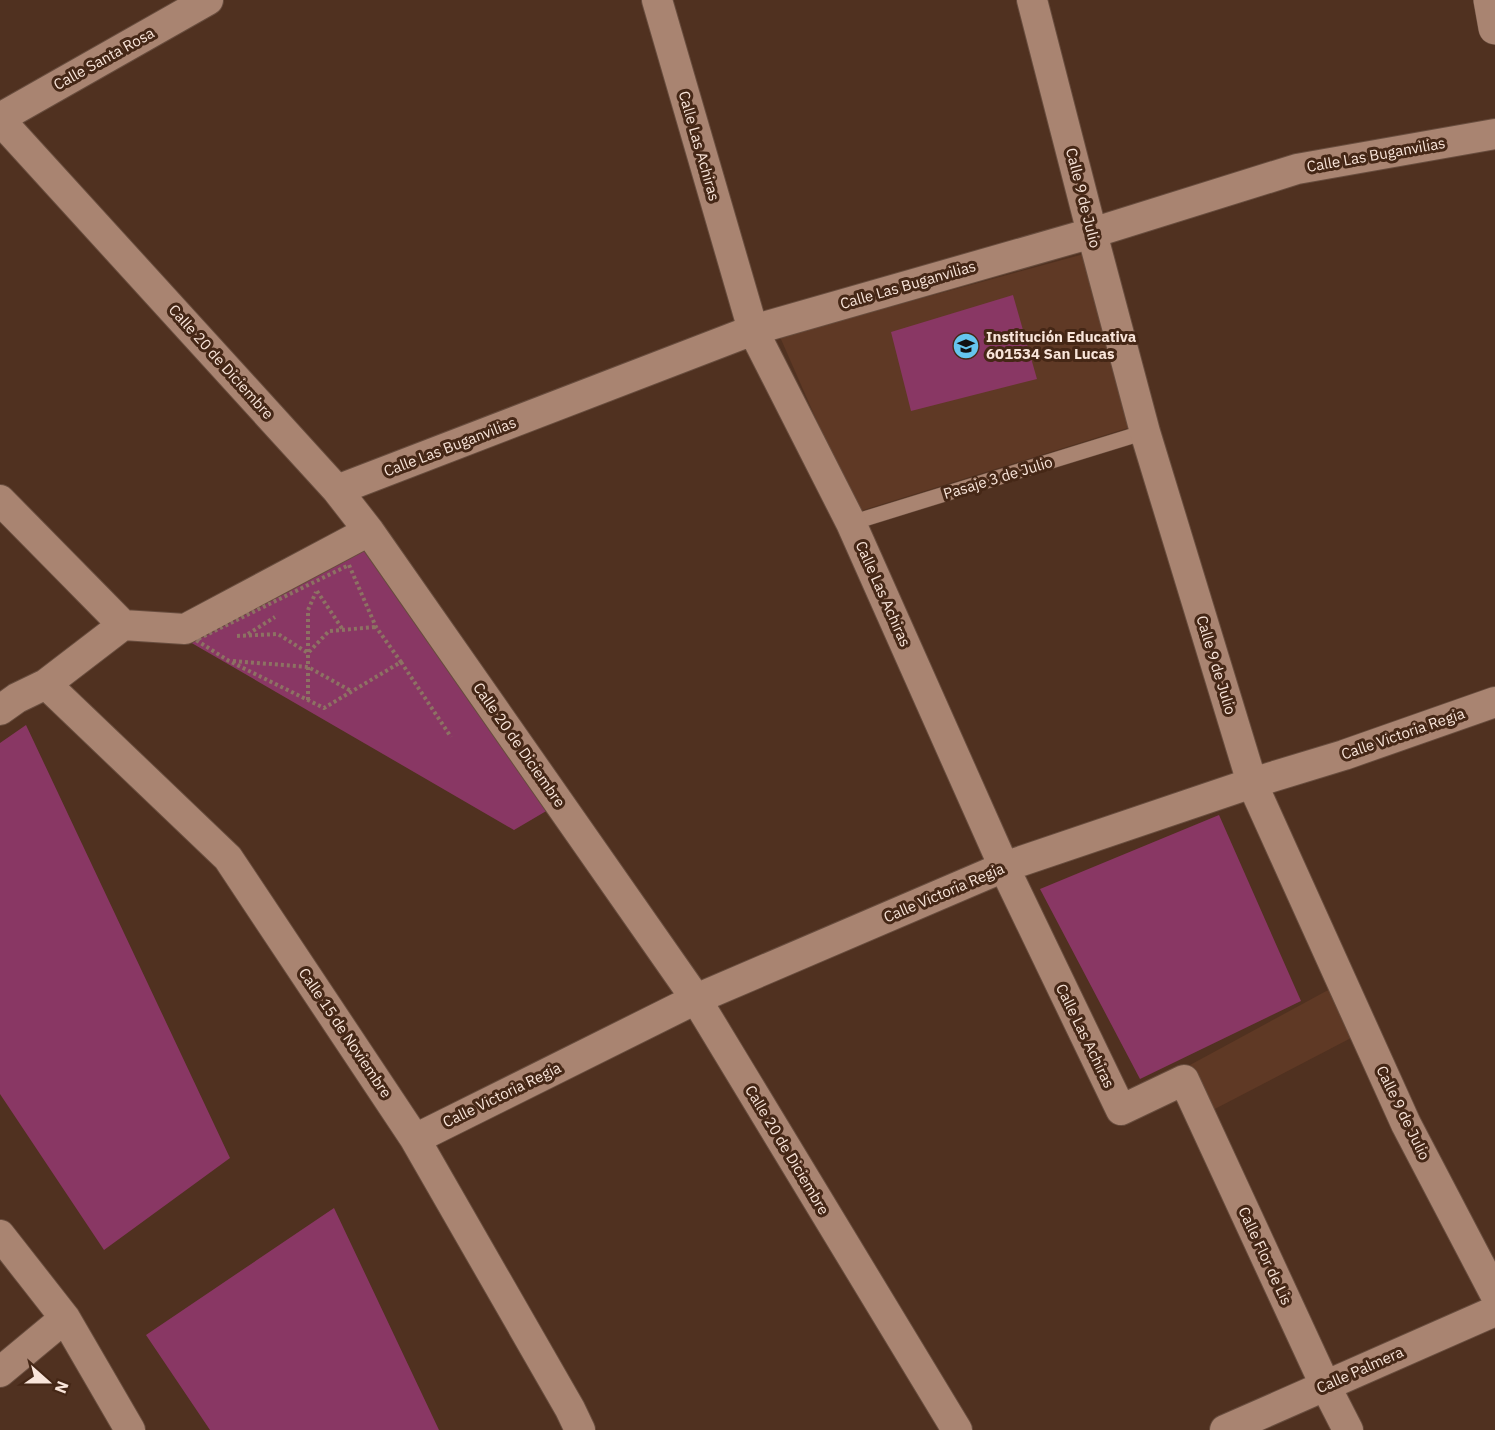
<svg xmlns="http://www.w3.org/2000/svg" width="1495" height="1430" font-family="'IBM Plex Sans',sans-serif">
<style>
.built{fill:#5f3925}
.green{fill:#893764}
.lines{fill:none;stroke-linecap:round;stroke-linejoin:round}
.lane-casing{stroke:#684d3e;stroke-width:16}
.street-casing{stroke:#684d3e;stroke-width:32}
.secondary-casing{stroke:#684d3e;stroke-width:34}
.path{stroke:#8d7263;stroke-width:4;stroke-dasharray:3 3;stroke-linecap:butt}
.lane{stroke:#a98471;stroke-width:15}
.street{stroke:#a98471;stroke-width:30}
.secondary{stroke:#a98471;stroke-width:33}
.labels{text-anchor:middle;stroke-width:6;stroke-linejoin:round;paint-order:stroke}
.street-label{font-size:15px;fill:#f9e5da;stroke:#452716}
.poi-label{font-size:15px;font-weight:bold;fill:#f9e5da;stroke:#452716;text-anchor:start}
</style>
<rect width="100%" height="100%" fill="#503120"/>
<path class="built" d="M 1084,254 L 1131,427 L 857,512 L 780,337 Z
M 1330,989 L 1351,1038 L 1209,1112 L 1190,1065 Z"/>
<path class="green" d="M 1013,295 L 1037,379 L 911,411 L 891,332 Z
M 365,546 L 548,810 L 514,830 L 183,638 Z
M 26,725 L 230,1158 L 104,1250 L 0,1094 L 0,743 Z
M 1219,815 L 1301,1001 L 1140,1079 L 1040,889 Z
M 334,1208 L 439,1430 L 210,1430 L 146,1335 Z"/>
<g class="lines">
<defs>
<path id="lane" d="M 851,523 L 1145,432"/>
<path id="street" d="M 657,0 L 753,330 L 851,523 L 1004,867 L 1121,1110 L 1184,1080 L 1325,1385 L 1348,1430
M 1032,0 L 1092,233 L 1145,432 L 1252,783 L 1406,1124 L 1495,1294
M 0,118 L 208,0
M 0,120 L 337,490 L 369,531 L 696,999 L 957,1430
M 337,490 L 753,330 L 1092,233 L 1297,169 L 1495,134
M 0,500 L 123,625
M 46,684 L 228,858 L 415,1139 L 570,1409 L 580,1430
M 0,710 L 17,698 L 46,684 L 123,625 L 185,629 L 369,531
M 415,1139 L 696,999 L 1004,867 L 1252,783 L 1344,755 L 1495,702
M 0,1235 L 65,1318 L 130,1430
M 0,1372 L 65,1318
M 1225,1430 L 1495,1311"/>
<path id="secondary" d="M 1490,0 L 1495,28"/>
</defs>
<use href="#lane" class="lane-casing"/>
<use href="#street" class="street-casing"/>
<use href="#secondary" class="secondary-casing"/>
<path class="path" d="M 349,565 L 376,627 L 401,662 L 324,708 L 229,661 L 196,640 Z
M 317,591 L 343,630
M 248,634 L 275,617
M 237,636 L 278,634 L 308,653 L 329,631 L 376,627
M 233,661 L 308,667 L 351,691
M 401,662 L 451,737
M 308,700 L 308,610 L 316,592"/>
<use href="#lane" class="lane"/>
<use href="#street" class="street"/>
<use href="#secondary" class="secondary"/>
</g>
<defs>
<symbol id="school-disc" viewBox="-11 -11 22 22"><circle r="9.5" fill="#65c5ee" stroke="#452716"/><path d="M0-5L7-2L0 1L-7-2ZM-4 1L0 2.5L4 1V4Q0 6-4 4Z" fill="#111"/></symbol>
</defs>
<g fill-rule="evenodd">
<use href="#school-disc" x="951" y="331" width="30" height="30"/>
</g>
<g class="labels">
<g class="street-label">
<text transform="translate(104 59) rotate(-29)" y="5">Calle Santa Rosa</text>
<text transform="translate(699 146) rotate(74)" y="5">Calle Las Achiras</text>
<text transform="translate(1376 155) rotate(-10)" y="5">Calle Las Buganvilias</text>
<text transform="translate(1083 198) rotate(76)" y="5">Calle 9 de Julio</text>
<text transform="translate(908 285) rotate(-16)" y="5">Calle Las Buganvilias</text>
<text transform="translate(221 362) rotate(48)" y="5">Calle 20 de Diciembre</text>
<text transform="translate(450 447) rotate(-21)" y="5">Calle Las Buganvilias</text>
<text transform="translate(998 478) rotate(-17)" y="5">Pasaje 3 de Julio</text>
<text transform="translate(883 594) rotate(66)" y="5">Calle Las Achiras</text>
<text transform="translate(1216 665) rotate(73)" y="5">Calle 9 de Julio</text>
<text transform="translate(1403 734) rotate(-19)" y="5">Calle Victoria Regia</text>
<text transform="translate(519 745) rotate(55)" y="5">Calle 20 de Diciembre</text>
<text transform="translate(944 893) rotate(-23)" y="5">Calle Victoria Regia</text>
<text transform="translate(345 1033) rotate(56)" y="5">Calle 15 de Noviembre</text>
<text transform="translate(1085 1036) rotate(64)" y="5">Calle Las Achiras</text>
<text transform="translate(502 1095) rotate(-26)" y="5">Calle Victoria Regia</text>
<text transform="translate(1403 1113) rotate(64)" y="5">Calle 9 de Julio</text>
<text transform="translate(787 1150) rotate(59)" y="5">Calle 20 de Diciembre</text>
<text transform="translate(1265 1256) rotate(65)" y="5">Calle Flor de Lis</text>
<text transform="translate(1360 1370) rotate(-24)" y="5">Calle Palmera</text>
</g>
<g class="poi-label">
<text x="986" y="342">Institución Educativa<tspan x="986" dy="17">601534 San Lucas</tspan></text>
</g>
</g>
<g transform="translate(48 1382) rotate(111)" stroke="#452716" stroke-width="4.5" paint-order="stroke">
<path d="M0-4.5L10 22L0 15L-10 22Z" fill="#f9e5da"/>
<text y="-9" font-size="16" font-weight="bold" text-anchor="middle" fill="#f9e5da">N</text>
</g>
</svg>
